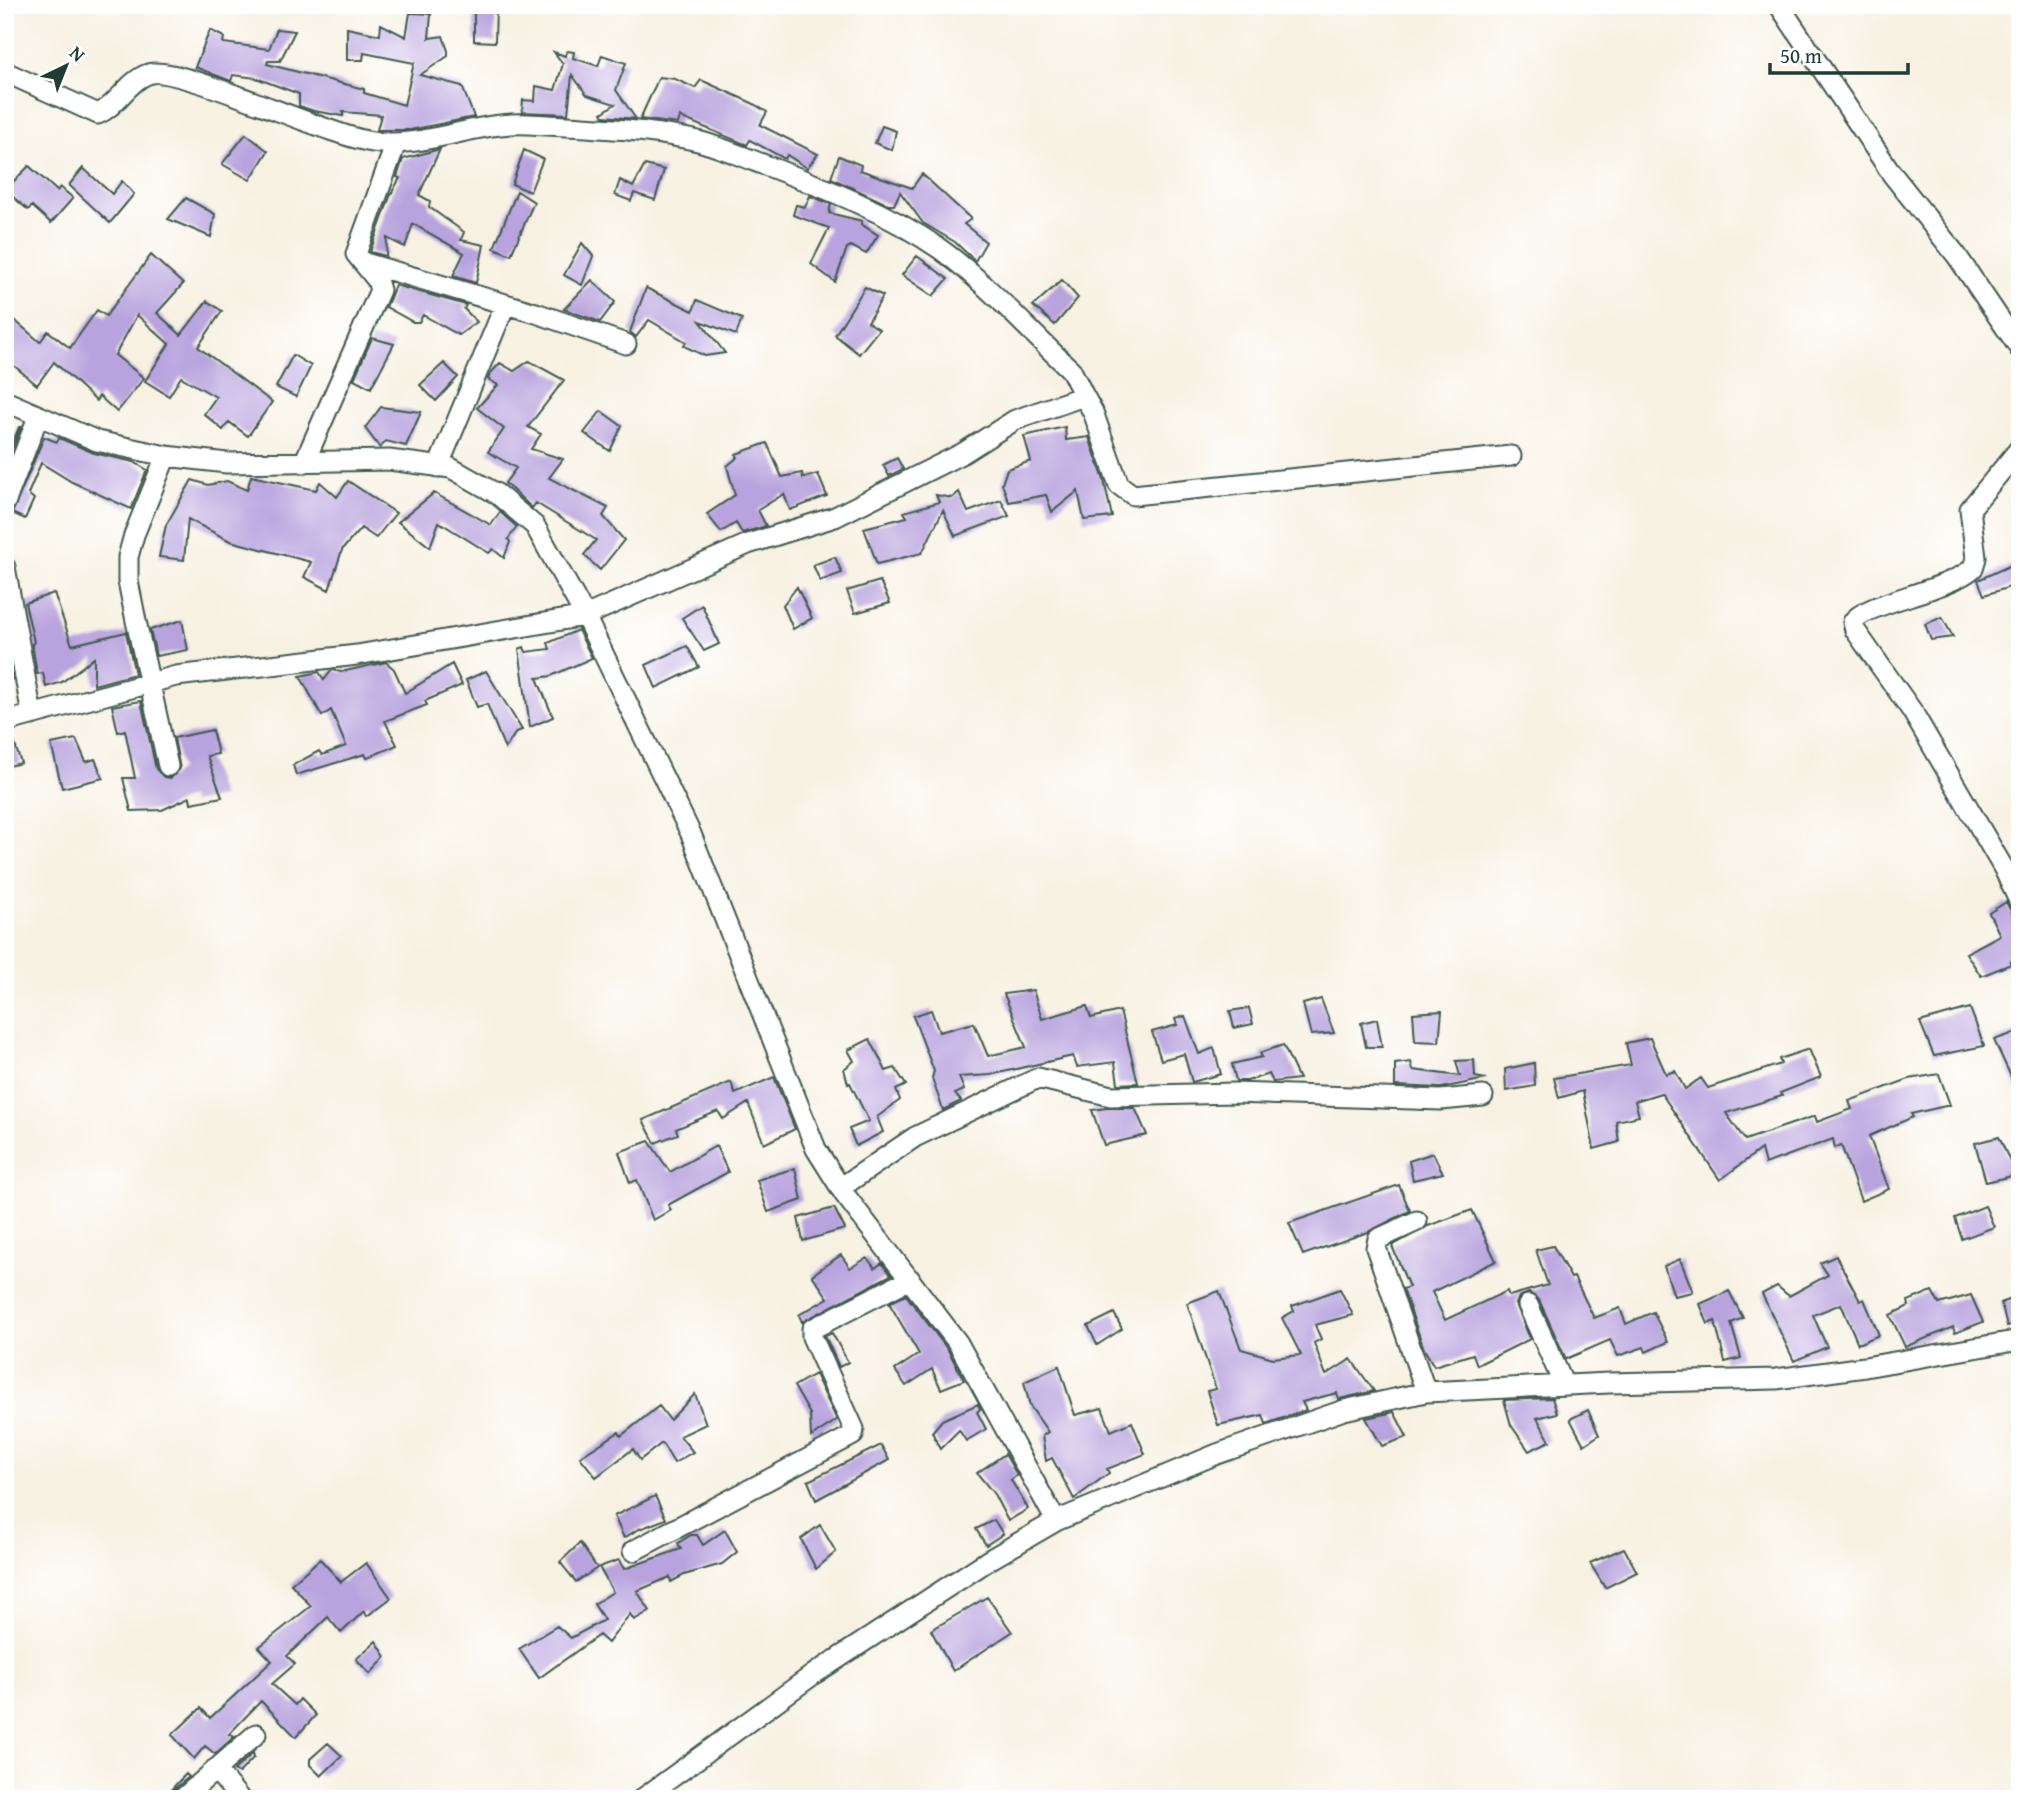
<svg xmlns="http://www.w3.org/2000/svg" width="2025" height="1804" font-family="'Gentium Book Plus',serif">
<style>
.building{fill:#b8a3de}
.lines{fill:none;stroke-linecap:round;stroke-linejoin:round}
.minor-casing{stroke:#3f584e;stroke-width:23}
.minor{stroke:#fff;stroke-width:19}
</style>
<rect width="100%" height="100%" fill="#fff"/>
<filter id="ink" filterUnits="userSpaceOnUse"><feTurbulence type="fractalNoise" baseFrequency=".0143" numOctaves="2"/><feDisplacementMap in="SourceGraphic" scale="14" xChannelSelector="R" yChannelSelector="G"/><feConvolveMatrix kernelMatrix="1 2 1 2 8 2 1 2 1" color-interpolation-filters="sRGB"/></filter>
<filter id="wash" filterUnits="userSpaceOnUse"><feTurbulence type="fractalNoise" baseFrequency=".00686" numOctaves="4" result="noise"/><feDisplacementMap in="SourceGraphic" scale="28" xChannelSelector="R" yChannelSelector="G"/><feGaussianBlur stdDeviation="1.57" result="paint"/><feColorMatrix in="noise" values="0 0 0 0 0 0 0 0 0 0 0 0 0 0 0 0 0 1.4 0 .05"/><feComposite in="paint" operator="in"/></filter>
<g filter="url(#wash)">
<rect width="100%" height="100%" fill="#f7f1e2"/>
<g id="blocks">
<path class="building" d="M 474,5 L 496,5 L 495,42 L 474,41 Z
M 410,13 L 431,14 L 429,38 L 443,36 L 448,51 L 448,56 L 420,75 L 462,86 L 474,117 L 410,130 L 377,130 L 381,115 L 343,112 L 343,116 L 314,111 L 299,106 L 299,94 L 256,78 L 233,75 L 231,81 L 195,67 L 210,30 L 224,37 L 223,43 L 269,49 L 277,29 L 295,31 L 280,61 L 268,61 L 267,64 L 364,89 L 364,93 L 404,105 L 414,63 L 364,53 L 363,60 L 347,60 L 347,28 L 380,35 L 381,24 L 406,37 Z
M 567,51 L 574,52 L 573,58 L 598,66 L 602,55 L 626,63 L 616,90 L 636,119 L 604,116 L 602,113 L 615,104 L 587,95 L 572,75 L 568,114 L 522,112 L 523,100 L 535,101 L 536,86 L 555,90 L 563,64 L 554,52 L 565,56 Z
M 659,77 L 675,79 L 695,88 L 701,80 L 752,103 L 767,112 L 760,125 L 818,154 L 807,168 L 787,155 L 785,159 L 750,140 L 747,145 L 680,117 L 678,124 L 640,119 Z
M 882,126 L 896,131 L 892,150 L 875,143 Z
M 246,134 L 268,151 L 250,180 L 222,164 Z
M 440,149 L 419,195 L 430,201 L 429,207 L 464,232 L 461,240 L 484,245 L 476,283 L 453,276 L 464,253 L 413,224 L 405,247 L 387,238 L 386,256 L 370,252 L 391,194 L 400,178 L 397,177 L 403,159 Z
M 524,150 L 543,159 L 530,192 L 512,184 Z
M 839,156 L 861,165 L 860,170 L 912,188 L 922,174 L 971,219 L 964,224 L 986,242 L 975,261 L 955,242 L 923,223 L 900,192 L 894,205 L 889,205 L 831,178 Z
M 645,165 L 664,170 L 655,200 L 634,193 L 631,201 L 615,195 L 620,180 L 633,187 Z
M 29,166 L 57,191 L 60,187 L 73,198 L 51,223 L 32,206 L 28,210 L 5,190 Z
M 83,168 L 112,194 L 122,181 L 134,194 L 110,223 L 69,185 Z
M 517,191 L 534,202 L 511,255 L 494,248 Z
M 810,196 L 831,204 L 829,213 L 862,221 L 861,224 L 878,235 L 866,254 L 851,246 L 847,248 L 835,282 L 811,264 L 829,228 L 793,215 L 796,205 L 805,207 Z
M 186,198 L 215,214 L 211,237 L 168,219 Z
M 582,243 L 593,256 L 582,285 L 564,275 Z
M 151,255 L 183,284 L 157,313 L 181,335 L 207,301 L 222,311 L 198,347 L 272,402 L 248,436 L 229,422 L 223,430 L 204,414 L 216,397 L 181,377 L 169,396 L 145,381 L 169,344 L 137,315 L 115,355 L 144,378 L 117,412 L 99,396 L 96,401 L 54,362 L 37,385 L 5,358 L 5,312 L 40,342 L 48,331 L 70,348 L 97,310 L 106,316 Z
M 917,256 L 948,279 L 933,296 L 902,275 Z
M 592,280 L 615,302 L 600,322 L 564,309 Z
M 1062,280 L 1078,298 L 1055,325 L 1033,306 Z
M 395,285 L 466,305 L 464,309 L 477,322 L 459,335 L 423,315 L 419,322 L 413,322 L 386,307 Z
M 865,287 L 883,296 L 868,322 L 879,329 L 859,354 L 835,335 Z
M 646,288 L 693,311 L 697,300 L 742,319 L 736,335 L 700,321 L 725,353 L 705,356 L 684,346 L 686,342 L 649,320 L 636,337 L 630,332 Z
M 372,338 L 394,344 L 371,388 L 354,379 Z
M 293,355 L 311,366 L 296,397 L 276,387 Z
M 529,361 L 564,380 L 528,427 L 541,434 L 531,449 L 563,459 L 549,478 L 608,508 L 603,516 L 624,540 L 600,570 L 584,555 L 596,540 L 536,503 L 532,508 L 505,483 L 516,468 L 488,452 L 504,429 L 477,408 L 498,385 L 488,379 L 490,374 L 500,363 L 514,371 Z
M 444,363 L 458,377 L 436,401 L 420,385 Z
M 381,407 L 421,412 L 406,446 L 386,441 L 380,448 L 365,428 Z
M 601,411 L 622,426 L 610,451 L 584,433 Z
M 19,427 L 21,427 L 5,468 L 5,461 Z
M 1065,427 L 1066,440 L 1089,437 L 1104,480 L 1112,517 L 1084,520 L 1078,491 L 1052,512 L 1046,495 L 1009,502 L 1002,484 L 1007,469 L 1031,461 L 1024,436 Z
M 44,437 L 57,442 L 59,438 L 94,453 L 134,462 L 147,470 L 131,509 L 72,482 L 41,463 L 28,494 L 34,499 L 25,519 L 12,513 Z
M 767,443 L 782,477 L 802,473 L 803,478 L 818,474 L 827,496 L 790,510 L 784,494 L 758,510 L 766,526 L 742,533 L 736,523 L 721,532 L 707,514 L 735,495 L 727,466 L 738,457 L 736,454 Z
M 897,458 L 903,469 L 889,476 L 883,465 Z
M 251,476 L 316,490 L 320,482 L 337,497 L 348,481 L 396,513 L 376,538 L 361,528 L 342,550 L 329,590 L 304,577 L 311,562 L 230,541 L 188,519 L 184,560 L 159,557 L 166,525 L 192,480 L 208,485 L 227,481 L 247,490 Z
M 959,492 L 968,512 L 1001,500 L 1009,516 L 955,536 L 943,510 L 922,553 L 877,564 L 864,528 L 907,517 L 904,512 L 939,502 L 936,495 L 952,498 Z
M 434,493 L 491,525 L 500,512 L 517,527 L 508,539 L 510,542 L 504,558 L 493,549 L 489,553 L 439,522 L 430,547 L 398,522 Z
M 835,557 L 842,573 L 820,581 L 813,565 Z
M 2020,561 L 2020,584 L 1984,595 L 1978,580 Z
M 880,581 L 890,603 L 855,613 L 847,591 Z
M 797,587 L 812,618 L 793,629 L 783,605 Z
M 54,593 L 72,645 L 126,632 L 135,674 L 94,685 L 94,658 L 62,682 L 46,687 L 43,673 L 37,674 L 32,644 L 34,642 L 25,603 Z
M 702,605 L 719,644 L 704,651 L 682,618 Z
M 1942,617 L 1953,637 L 1931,640 L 1925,624 Z
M 182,620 L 188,650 L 156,656 L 150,630 Z
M 578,630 L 592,658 L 551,676 L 537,678 L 553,717 L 530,727 L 519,649 L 524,647 L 526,652 L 550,649 L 548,643 Z
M 5,645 L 13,679 L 5,681 Z
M 687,646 L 699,667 L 656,688 L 646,665 Z
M 386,662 L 394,669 L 405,693 L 452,664 L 462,685 L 425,701 L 427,705 L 385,721 L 397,745 L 367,758 L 365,754 L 296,775 L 293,765 L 319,751 L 322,755 L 346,746 L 331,710 L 322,716 L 300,676 L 319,672 L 324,680 L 332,670 L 341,672 Z
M 486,671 L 522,730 L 516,732 L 505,749 L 487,704 L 477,707 L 466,680 Z
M 141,701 L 156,769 L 164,777 L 171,778 L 180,769 L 174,738 L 212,730 L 218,754 L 207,756 L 222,797 L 191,803 L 190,797 L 162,810 L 131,811 L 123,778 L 135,778 L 125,730 L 118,732 L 112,706 Z
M 11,733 L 21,763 L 5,767 L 5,734 Z
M 76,739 L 86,762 L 95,759 L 103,778 L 62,788 L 51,744 Z
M 2006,902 L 2012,913 L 2020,915 L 2020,957 L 2010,962 L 2011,964 L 1981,976 L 1966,953 L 2000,935 L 1989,913 Z
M 1033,990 L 1042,1019 L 1087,1006 L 1091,1018 L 1120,1011 L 1138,1083 L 1118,1084 L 1115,1062 L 1077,1067 L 1073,1056 L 990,1075 L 959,1077 L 964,1090 L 955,1094 L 961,1101 L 943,1110 L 932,1078 L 934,1071 L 913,1016 L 931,1010 L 939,1032 L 974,1023 L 988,1056 L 1026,1047 L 1004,994 Z
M 1321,999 L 1334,1033 L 1311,1035 L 1303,1004 Z
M 1249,1008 L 1253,1024 L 1234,1028 L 1230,1011 Z
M 1970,1008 L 1984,1046 L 1934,1056 L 1920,1022 Z
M 1442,1011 L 1439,1042 L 1415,1041 L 1413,1013 Z
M 1185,1016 L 1199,1054 L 1214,1048 L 1221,1074 L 1192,1082 L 1184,1054 L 1161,1060 L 1152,1032 L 1177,1025 L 1175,1019 Z
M 1377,1019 L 1382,1047 L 1366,1047 L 1361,1023 Z
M 2020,1031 L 2020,1096 L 1994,1040 Z
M 1650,1038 L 1666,1074 L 1675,1071 L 1685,1089 L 1701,1078 L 1708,1088 L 1781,1064 L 1779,1059 L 1809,1049 L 1821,1077 L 1780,1093 L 1782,1096 L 1726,1113 L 1745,1140 L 1815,1116 L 1817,1122 L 1852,1109 L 1849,1101 L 1909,1079 L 1939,1074 L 1950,1105 L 1911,1114 L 1913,1117 L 1869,1136 L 1889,1189 L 1861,1201 L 1841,1145 L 1835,1148 L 1833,1139 L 1765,1164 L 1761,1149 L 1720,1180 L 1661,1093 L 1635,1101 L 1639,1116 L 1616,1121 L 1619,1142 L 1594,1149 L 1583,1091 L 1559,1098 L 1554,1078 L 1631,1065 L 1626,1043 Z
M 870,1039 L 886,1071 L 895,1068 L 906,1085 L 896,1090 L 900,1100 L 877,1117 L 883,1132 L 856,1146 L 849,1129 L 869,1121 L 850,1083 L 848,1084 L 844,1069 L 854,1061 L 848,1050 Z
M 1283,1045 L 1299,1079 L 1273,1082 L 1269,1074 L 1247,1081 L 1236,1081 L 1232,1064 L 1262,1057 L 1260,1053 Z
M 1474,1060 L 1475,1077 L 1486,1079 L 1441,1088 L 1395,1086 L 1395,1064 L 1411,1062 L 1413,1070 L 1460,1076 L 1456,1061 Z
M 1534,1063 L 1535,1086 L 1506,1091 L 1505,1069 Z
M 774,1077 L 795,1129 L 764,1144 L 748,1103 L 723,1119 L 718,1111 L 676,1129 L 678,1134 L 655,1143 L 643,1120 L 731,1082 L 735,1094 Z
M 1107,1108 L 1135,1108 L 1147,1135 L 1104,1145 L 1092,1110 Z
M 1999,1137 L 2016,1175 L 1986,1182 L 1975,1143 Z
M 649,1141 L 670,1172 L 716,1146 L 728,1172 L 668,1205 L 671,1210 L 653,1220 L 637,1180 L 630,1183 L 619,1152 Z
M 1433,1153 L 1443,1173 L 1413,1180 L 1409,1161 Z
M 795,1168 L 802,1200 L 768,1212 L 757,1180 Z
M 1399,1185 L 1410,1211 L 1368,1232 L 1303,1255 L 1289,1223 Z
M 1985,1206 L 1994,1227 L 1962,1239 L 1955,1218 Z
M 834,1208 L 845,1229 L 803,1241 L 798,1218 Z
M 1472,1210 L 1496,1261 L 1432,1292 L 1445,1320 L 1507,1291 L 1509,1296 L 1548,1285 L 1536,1250 L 1553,1246 L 1571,1278 L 1574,1277 L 1594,1318 L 1620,1308 L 1626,1324 L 1653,1312 L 1668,1342 L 1646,1352 L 1644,1347 L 1618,1356 L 1610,1340 L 1566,1359 L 1539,1300 L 1529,1293 L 1519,1297 L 1516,1304 L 1530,1339 L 1477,1365 L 1473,1354 L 1434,1366 L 1424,1349 L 1403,1289 L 1409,1287 L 1392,1246 L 1428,1226 Z
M 841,1255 L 850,1268 L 867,1258 L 875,1268 L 882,1263 L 891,1275 L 802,1322 L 799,1315 L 828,1298 L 812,1275 Z
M 1836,1256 L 1860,1301 L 1864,1299 L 1879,1335 L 1858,1344 L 1841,1304 L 1813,1315 L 1827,1347 L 1794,1361 L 1762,1294 L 1777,1286 L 1789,1296 L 1828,1275 L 1820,1263 Z
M 1680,1259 L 1693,1292 L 1674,1296 L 1664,1266 Z
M 1340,1289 L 1353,1315 L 1315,1325 L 1321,1339 L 1314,1343 L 1326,1375 L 1351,1359 L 1374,1391 L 1339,1399 L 1337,1393 L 1302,1402 L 1306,1410 L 1266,1424 L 1263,1415 L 1218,1425 L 1207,1391 L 1216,1389 L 1187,1303 L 1219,1291 L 1241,1349 L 1273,1358 L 1301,1355 L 1282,1318 L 1294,1311 L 1292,1306 Z
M 1729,1291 L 1743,1318 L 1731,1323 L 1741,1358 L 1725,1362 L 1715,1321 L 1708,1324 L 1700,1304 Z
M 1932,1291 L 1939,1304 L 1971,1295 L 1983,1322 L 1955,1333 L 1953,1327 L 1905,1347 L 1890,1315 L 1909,1306 L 1908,1301 Z
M 906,1295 L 948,1350 L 964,1380 L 941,1389 L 932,1369 L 906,1386 L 895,1370 L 919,1354 L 889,1303 Z
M 2020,1296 L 2020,1324 L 2007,1327 L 2001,1303 Z
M 1114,1313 L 1122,1329 L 1097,1345 L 1088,1326 Z
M 832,1333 L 848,1362 L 839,1367 L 825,1336 Z
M 1059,1366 L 1075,1415 L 1102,1408 L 1111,1431 L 1132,1422 L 1145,1454 L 1107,1469 L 1109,1473 L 1074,1499 L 1052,1458 L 1046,1461 L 1042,1436 L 1048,1432 L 1030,1406 L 1024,1382 Z
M 815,1374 L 837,1420 L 811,1437 L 810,1414 L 794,1386 Z
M 695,1394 L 706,1424 L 680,1436 L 693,1452 L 674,1463 L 662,1443 L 640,1460 L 633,1449 L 596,1477 L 580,1457 L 619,1432 L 621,1436 L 659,1406 L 670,1420 Z
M 1552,1398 L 1557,1413 L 1537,1418 L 1550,1441 L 1529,1451 L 1511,1425 L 1504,1400 Z
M 978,1404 L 980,1409 L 977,1412 L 986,1429 L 966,1441 L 959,1430 L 940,1449 L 932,1432 L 942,1420 Z
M 1588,1410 L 1599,1435 L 1584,1445 L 1570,1419 Z
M 1394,1412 L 1407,1437 L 1382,1446 L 1366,1418 Z
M 881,1445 L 889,1460 L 816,1500 L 808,1481 Z
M 1005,1454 L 1017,1475 L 1011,1480 L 1028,1509 L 1008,1521 L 994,1494 L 977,1473 Z
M 655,1496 L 666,1519 L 637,1530 L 624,1538 L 614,1516 Z
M 994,1520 L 1003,1534 L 986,1545 L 976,1529 Z
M 820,1525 L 836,1552 L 816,1569 L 801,1539 Z
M 725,1530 L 737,1552 L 722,1564 L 684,1575 L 671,1582 L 670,1577 L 637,1591 L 650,1611 L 634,1620 L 630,1614 L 608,1643 L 599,1635 L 539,1678 L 519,1649 L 557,1626 L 571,1638 L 604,1620 L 594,1604 L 613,1592 L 599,1567 L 619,1560 L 624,1569 L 681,1549 L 678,1543 L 691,1535 L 697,1535 L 703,1545 Z
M 580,1543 L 597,1568 L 576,1582 L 560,1562 Z
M 1624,1548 L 1637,1572 L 1605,1588 L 1590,1563 Z
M 320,1559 L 341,1582 L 366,1563 L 391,1598 L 367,1616 L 364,1611 L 341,1633 L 328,1617 L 287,1656 L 295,1664 L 272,1684 L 295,1705 L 300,1699 L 316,1715 L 296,1737 L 261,1701 L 229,1734 L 235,1736 L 215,1754 L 205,1746 L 194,1759 L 172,1735 L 201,1708 L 210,1718 L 272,1661 L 259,1647 L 311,1606 L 291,1584 Z
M 987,1597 L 1012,1632 L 953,1671 L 931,1630 Z
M 376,1641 L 386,1657 L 370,1674 L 356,1659 Z
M 328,1743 L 342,1756 L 321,1776 L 310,1765 L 310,1759 Z
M 253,1753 L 254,1757 L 239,1773 L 234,1770 Z
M 186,1774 L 189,1777 L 173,1790 L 170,1799 L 162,1799 Z"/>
</g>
</g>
<g filter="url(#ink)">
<use href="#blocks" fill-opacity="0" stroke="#3f584e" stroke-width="2"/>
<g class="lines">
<defs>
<path id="minor" d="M 1779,5 L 1892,174 L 1957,256 L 2020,349
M 5,72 L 98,114 C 117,106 128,81 148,74 C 175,63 327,136 373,142 C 424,149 476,121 528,124 C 581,127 637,128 689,139 C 715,144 740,156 765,165 C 825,188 887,212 940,249 C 986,282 1029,331 1071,370 L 1084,396 L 1015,420 L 963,453 L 835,517 L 748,544 L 585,616 L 357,655 L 176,676 L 5,722
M 362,262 L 536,313 L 626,344
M 1084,396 L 1093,412 L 1119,485 L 1133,495 L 1511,456
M 5,401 L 97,441 L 166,456 L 227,463 L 389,460 L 451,468 L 497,494 L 535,526 L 585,616 L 691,834 L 816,1149 L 845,1195 L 958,1343 L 1056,1521
M 2020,448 L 1970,509 L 1976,558 L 1973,568 C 1948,591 1863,603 1853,622 L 1855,630 L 1912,711 L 2004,869 L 2020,903
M 166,456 L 134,535 L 128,557 L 128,581 L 136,621 L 168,766
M 304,463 L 380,290 L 377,280 L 356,254 L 396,143
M 438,467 L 505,305
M 5,503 L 38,417
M 5,567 L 32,715
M 840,1188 L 915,1137 L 1038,1078 L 1111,1096 L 1234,1093 L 1441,1100 L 1483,1096
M 1417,1221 L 1378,1239 L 1376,1248 L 1426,1392
M 1528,1305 L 1564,1385
M 633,1551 L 853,1435 L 854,1429 L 812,1337 L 812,1329 L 910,1279
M 215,1769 L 240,1799
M 182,1799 L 256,1734
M 642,1799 L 814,1674 L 989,1560 L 1056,1521 L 1217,1454 L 1344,1410 L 1426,1392 L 1609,1383 L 1776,1379 L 1865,1367 L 2020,1340"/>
</defs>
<use href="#minor" class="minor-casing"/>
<use href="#minor" class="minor"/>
</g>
</g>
<rect width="2025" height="1804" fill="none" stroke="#fff" stroke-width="28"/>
<g transform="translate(66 66) rotate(43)" stroke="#ffffff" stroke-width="5" paint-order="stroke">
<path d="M0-5L12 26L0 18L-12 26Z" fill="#1f3d34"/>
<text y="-10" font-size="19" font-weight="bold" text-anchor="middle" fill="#1f3d34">N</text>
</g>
<path d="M1770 63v10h138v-10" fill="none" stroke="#1f3d34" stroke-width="3.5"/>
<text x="1780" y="63" font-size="21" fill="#1f3d34" stroke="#ffffff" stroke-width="5" paint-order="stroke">50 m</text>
</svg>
